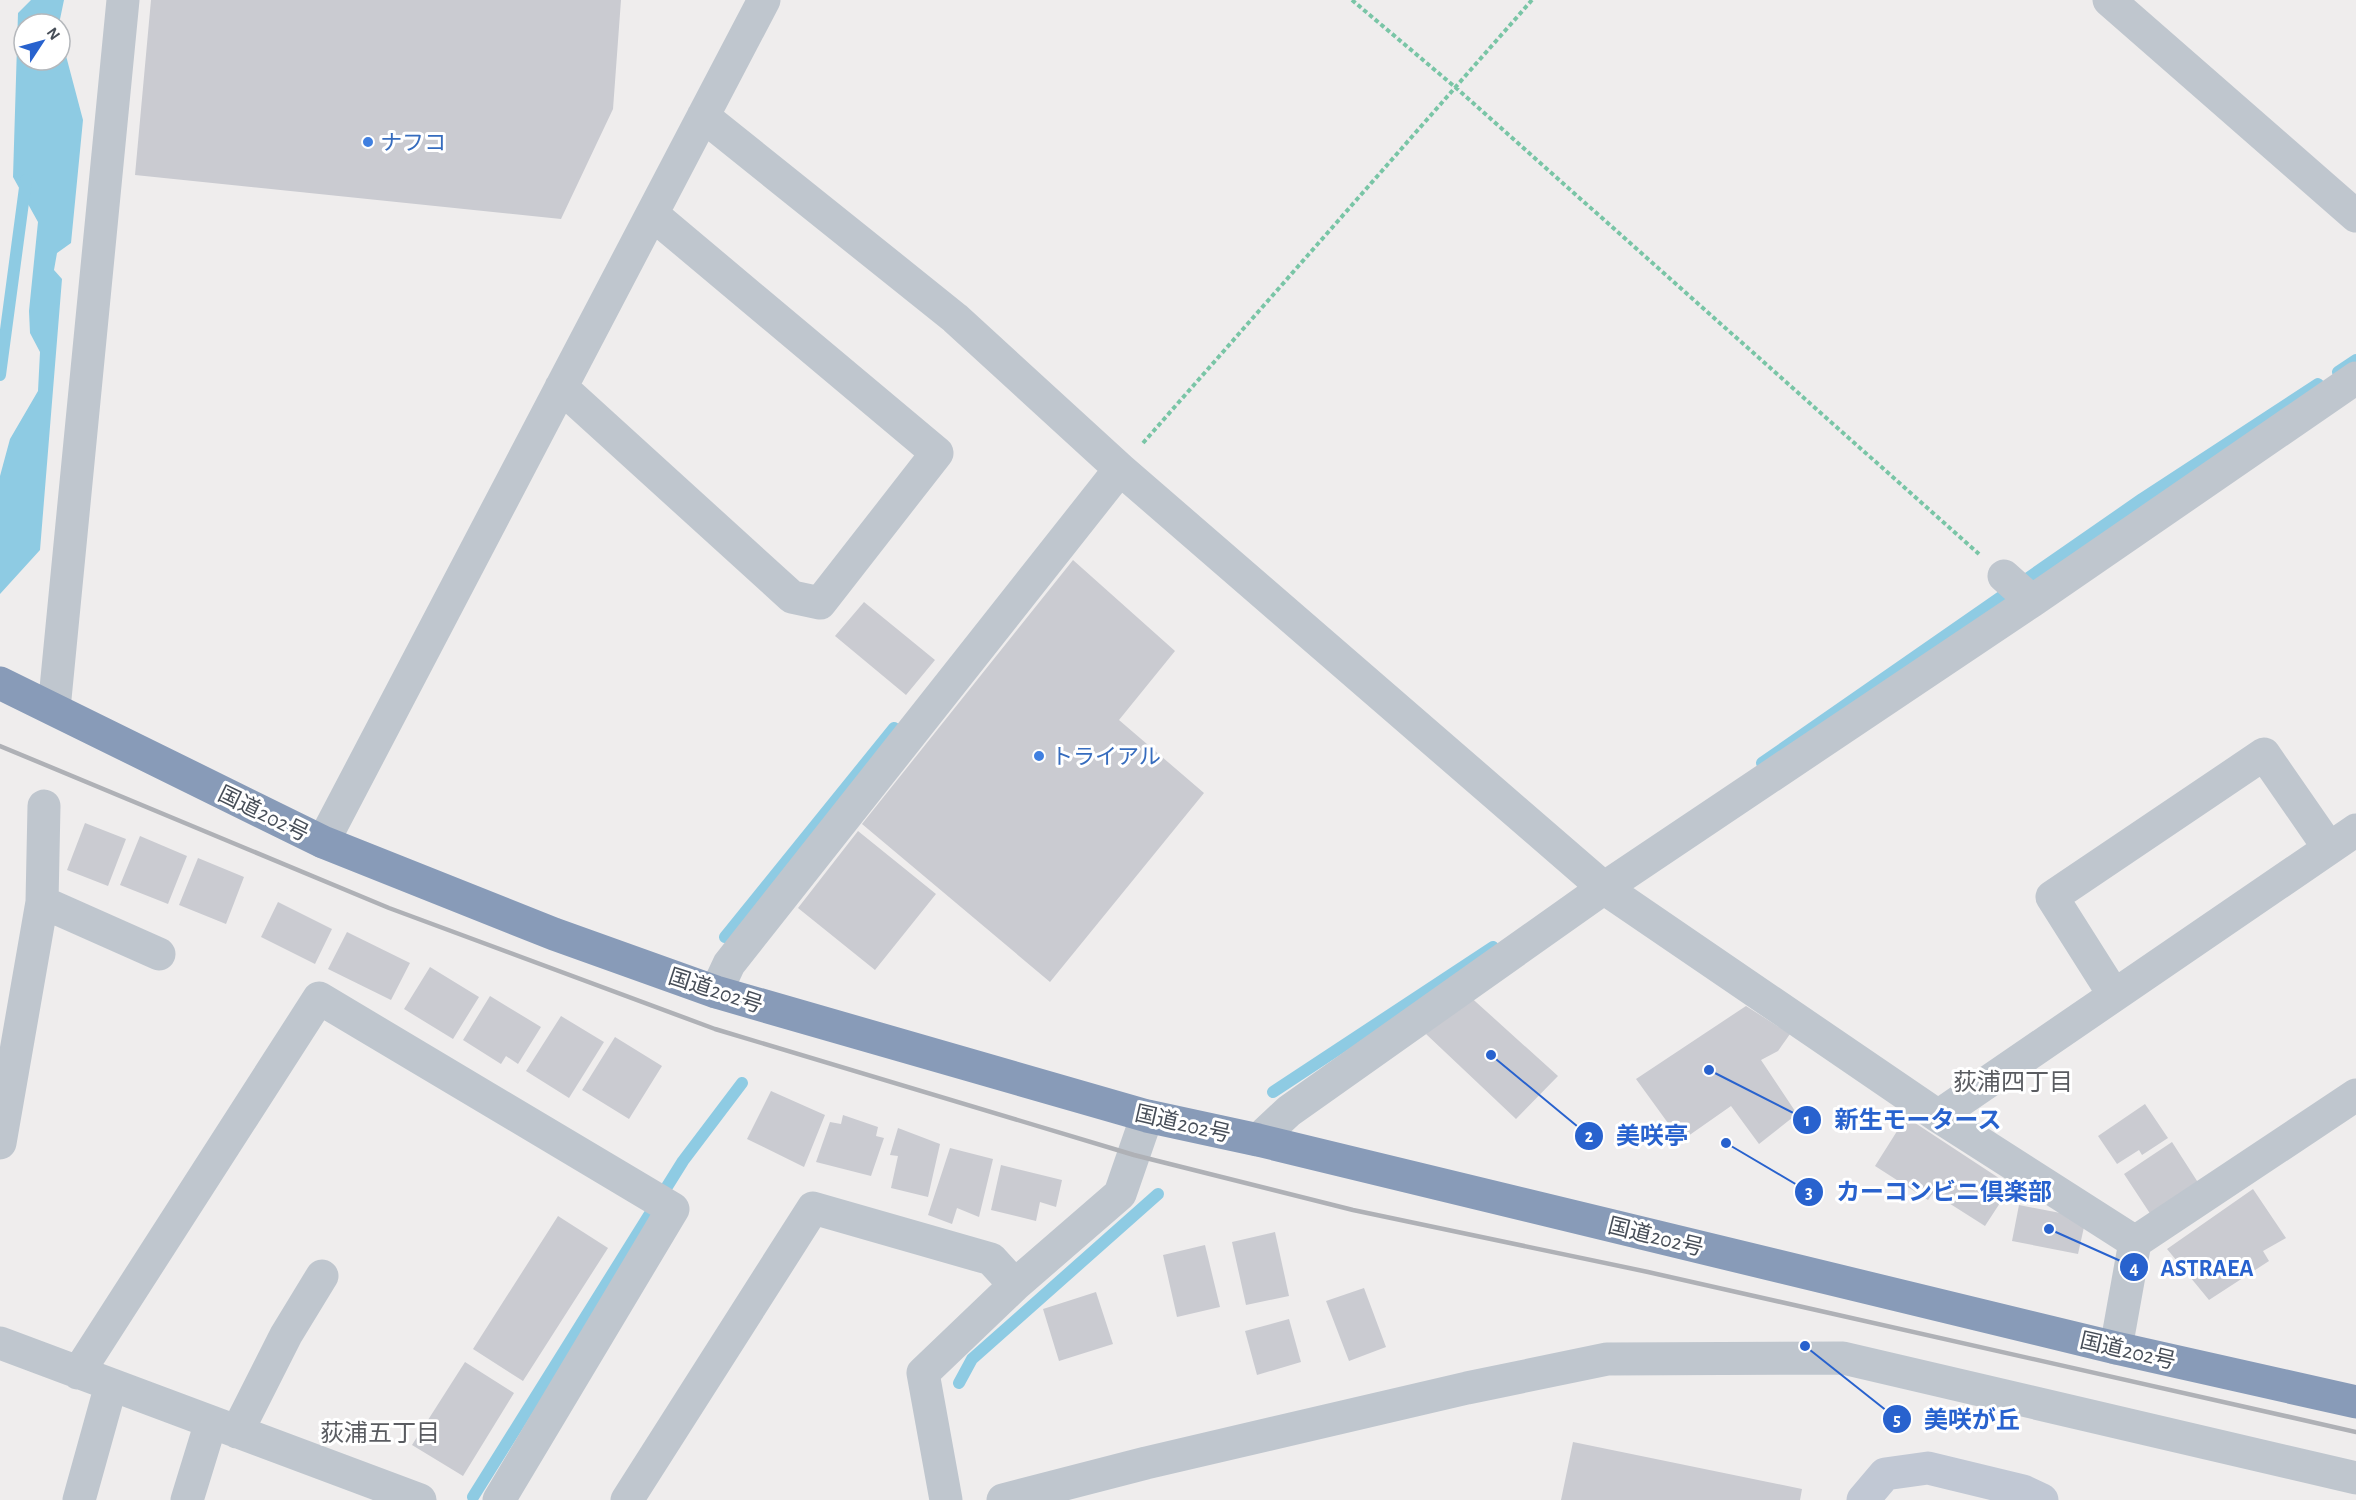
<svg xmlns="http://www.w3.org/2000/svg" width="2356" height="1500" font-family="'Alegreya Sans','Noto Sans JP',sans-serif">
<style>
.water{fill:#8ecbe3}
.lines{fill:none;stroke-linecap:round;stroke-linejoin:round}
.stream{stroke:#8ecbe3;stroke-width:12}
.building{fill:#cacbd1}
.path{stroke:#79c5a6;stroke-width:4;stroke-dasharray:4.5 3;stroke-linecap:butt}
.street{stroke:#bfc6ce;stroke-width:33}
.secondary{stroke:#c1c8d4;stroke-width:33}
.highway{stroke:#889bb8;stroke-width:33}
.rail{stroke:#afb1b6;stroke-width:4.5}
.shop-dot{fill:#3f7fe0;stroke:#fff;stroke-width:2}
.labels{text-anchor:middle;stroke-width:6;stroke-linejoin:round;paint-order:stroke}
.shop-label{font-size:22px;fill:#366cbe;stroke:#fff;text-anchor:start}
.street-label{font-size:22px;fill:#474e58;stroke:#fff}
.neighbourhood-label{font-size:24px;fill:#5a5c61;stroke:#fff}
.leader{fill:none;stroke:#2862ce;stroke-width:2}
.callout-dot{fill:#2862ce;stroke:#fff;stroke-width:2}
.mark-label{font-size:18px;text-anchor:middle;font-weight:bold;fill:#fff}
.callout-label{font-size:24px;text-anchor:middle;font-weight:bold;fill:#2862ce;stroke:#fff;stroke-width:6;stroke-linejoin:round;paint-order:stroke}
</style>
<rect width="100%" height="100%" fill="#efeded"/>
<path class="water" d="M 31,0 L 64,0 L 59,24 L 24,24 L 24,60 L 60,60 L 60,33 L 83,120 L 71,243 L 57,253 L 54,270 L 62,279 L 40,550 L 0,594 L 0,476 L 10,439 L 38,391 L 40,352 L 30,333 L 29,311 L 38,222 L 13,177 L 18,13 Z"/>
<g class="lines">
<path class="stream" d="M 2338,372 L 2356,360
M 0,375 L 26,180
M 1762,763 L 2142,499 L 2318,384
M 725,937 L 894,728
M 1273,1092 L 1493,947
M 959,1383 L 972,1359 L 1158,1194
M 473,1497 L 683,1161 L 742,1083"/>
</g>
<path class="building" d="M 151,0 L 621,0 L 613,109 L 561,219 L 135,175 Z
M 1073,560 L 1175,651 L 1119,720 L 1204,793 L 1050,982 L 862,824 Z
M 864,602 L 935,660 L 906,695 L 835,636 Z
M 85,823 L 126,839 L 108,886 L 67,870 Z
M 858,831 L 936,894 L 875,970 L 798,908 Z
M 140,836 L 187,856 L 168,904 L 120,885 Z
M 198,858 L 244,877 L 226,924 L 179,905 Z
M 278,902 L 332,929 L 315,964 L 261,937 Z
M 347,932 L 410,963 L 391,1000 L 328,969 Z
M 430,967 L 479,997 L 453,1039 L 404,1009 Z
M 1466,993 L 1558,1076 L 1516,1119 L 1426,1034 Z
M 490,996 L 541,1027 L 518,1064 L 506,1056 L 501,1064 L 463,1040 Z
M 1746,1006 L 1790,1034 L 1778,1051 L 1761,1060 L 1797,1114 L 1759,1144 L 1731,1106 L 1681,1141 L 1636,1079 Z
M 561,1016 L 604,1042 L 569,1098 L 526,1071 Z
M 615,1037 L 662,1066 L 629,1119 L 582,1090 Z
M 771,1091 L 825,1115 L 804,1167 L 747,1139 Z
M 2145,1104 L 2168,1138 L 2142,1155 L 2139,1150 L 2117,1164 L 2098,1136 Z
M 843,1115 L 878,1127 L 876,1136 L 884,1138 L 871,1176 L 816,1162 L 830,1122 L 841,1124 Z
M 1906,1117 L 2011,1186 L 1985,1226 L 1933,1193 L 1928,1200 L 1875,1166 Z
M 898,1128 L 940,1144 L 928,1197 L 891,1188 L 898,1156 L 890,1155 Z
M 2172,1142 L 2199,1184 L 2151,1215 L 2124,1174 Z
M 950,1148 L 993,1159 L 979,1217 L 957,1208 L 952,1224 L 928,1215 Z
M 1001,1165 L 1062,1180 L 1056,1207 L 1040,1202 L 1036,1221 L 991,1210 Z
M 2253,1189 L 2286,1238 L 2263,1251 L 2269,1261 L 2209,1300 L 2167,1249 Z
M 2019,1205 L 2086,1218 L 2078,1254 L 2012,1241 Z
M 558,1216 L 608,1248 L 523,1381 L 473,1349 Z
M 1275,1232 L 1289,1296 L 1246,1305 L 1232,1242 Z
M 1205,1245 L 1220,1307 L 1177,1317 L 1163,1255 Z
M 1364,1288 L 1386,1347 L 1349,1361 L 1326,1301 Z
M 1096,1292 L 1113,1344 L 1059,1361 L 1043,1309 Z
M 1289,1319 L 1301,1362 L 1257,1375 L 1245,1331 Z
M 465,1362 L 514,1393 L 463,1476 L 412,1445 Z
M 1573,1442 L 1802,1489 L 1800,1500 L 1561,1500 Z"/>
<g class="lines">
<path class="path" d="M 1352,0 L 1455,87 L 1979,554
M 1143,443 L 1532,0"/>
<path class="street" d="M 2109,0 L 2356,216
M 703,116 L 955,318 L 1120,469
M 561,387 L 792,597 L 820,603 L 937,453 L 652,214
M 2004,576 L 2032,601
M 54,709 L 123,0
M 323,842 L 764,0
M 42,902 L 159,954
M 716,992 L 729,964 L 1120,469 L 1604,888 L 1938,1116 L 2135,1242 L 2116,1348
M 2114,995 L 2052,897 L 2264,754 L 2329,848
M 1938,1116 L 2356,830
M 1258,1140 L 1289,1111 L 1604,888 L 2032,601 L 2356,378
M 0,1143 L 42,902 L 44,806
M 2135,1242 L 2356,1095
M 0,1343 L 420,1500
M 78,1373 L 319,998 L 673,1209 L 499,1500
M 237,1432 L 286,1335 L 322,1276
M 79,1500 L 111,1385
M 187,1500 L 211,1422
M 627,1500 L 813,1208 L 991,1259 L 1015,1285
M 946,1500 L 923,1373 L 1015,1285 L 1120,1194 L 1147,1116
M 1003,1500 L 1146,1463 L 1467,1388 L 1607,1359 L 1843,1358 L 2356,1478"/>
<path class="secondary" d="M 1863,1500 L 1885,1474 L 1928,1468 L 2023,1491 L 2042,1500"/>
<path class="highway" d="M 0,683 L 323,842 L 554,934 L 716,992 L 1147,1116 L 1258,1140 L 2116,1348 L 2356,1402"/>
<path class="rail" d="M 0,746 L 389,908 L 715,1029 L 1134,1155 L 1353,1210 L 1648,1272 L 2356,1432"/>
</g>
<g class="shop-dot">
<circle cx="368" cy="142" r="6"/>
<circle cx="1039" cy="756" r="6"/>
</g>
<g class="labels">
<g class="shop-label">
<text x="380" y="150">ナフコ</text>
<text x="1051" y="764">トライアル</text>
</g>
<g class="street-label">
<text transform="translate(264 813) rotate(26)" y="8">国道202号</text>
<text transform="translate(716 990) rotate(18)" y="8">国道202号</text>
<text transform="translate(1183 1123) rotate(13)" y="8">国道202号</text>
<text transform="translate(1656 1236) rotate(14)" y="8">国道202号</text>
<text transform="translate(2128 1350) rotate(13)" y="8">国道202号</text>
</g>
<g class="neighbourhood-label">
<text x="2013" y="1090">荻浦四丁目</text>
<text x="380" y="1441">荻浦五丁目</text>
</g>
</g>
<path class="leader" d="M1709 1070L1807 1120M1491 1055L1589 1136M1726 1143L1809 1192M2049 1229L2134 1267M1805 1346L1897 1419"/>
<g class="callout-dot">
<circle cx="1709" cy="1070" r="6"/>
<circle cx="1491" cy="1055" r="6"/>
<circle cx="1726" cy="1143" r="6"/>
<circle cx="2049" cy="1229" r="6"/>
<circle cx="1805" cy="1346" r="6"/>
<circle cx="1807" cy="1120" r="15"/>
<circle cx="1589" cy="1136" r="15"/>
<circle cx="1809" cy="1192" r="15"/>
<circle cx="2134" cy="1267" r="15"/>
<circle cx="1897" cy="1419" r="15"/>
</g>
<g class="mark-label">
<text x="1807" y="1126">1</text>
<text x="1589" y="1142">2</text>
<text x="1809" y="1198">3</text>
<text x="2134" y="1274">4</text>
<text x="1897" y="1425">5</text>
</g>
<g class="callout-label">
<text x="1918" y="1128">新生モータース</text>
<text x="1652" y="1144">美咲亭</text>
<text x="1944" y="1200">カーコンビニ倶楽部</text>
<text x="2207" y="1276">ASTRAEA</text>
<text x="1972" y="1428">美咲が丘</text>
</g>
<g transform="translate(42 42) rotate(54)"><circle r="28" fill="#ffffff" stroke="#b5b8bc" stroke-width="1.5"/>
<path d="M0-4.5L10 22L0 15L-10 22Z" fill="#2862ce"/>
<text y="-9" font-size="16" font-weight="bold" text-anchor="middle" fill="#474e58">N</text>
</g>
</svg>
